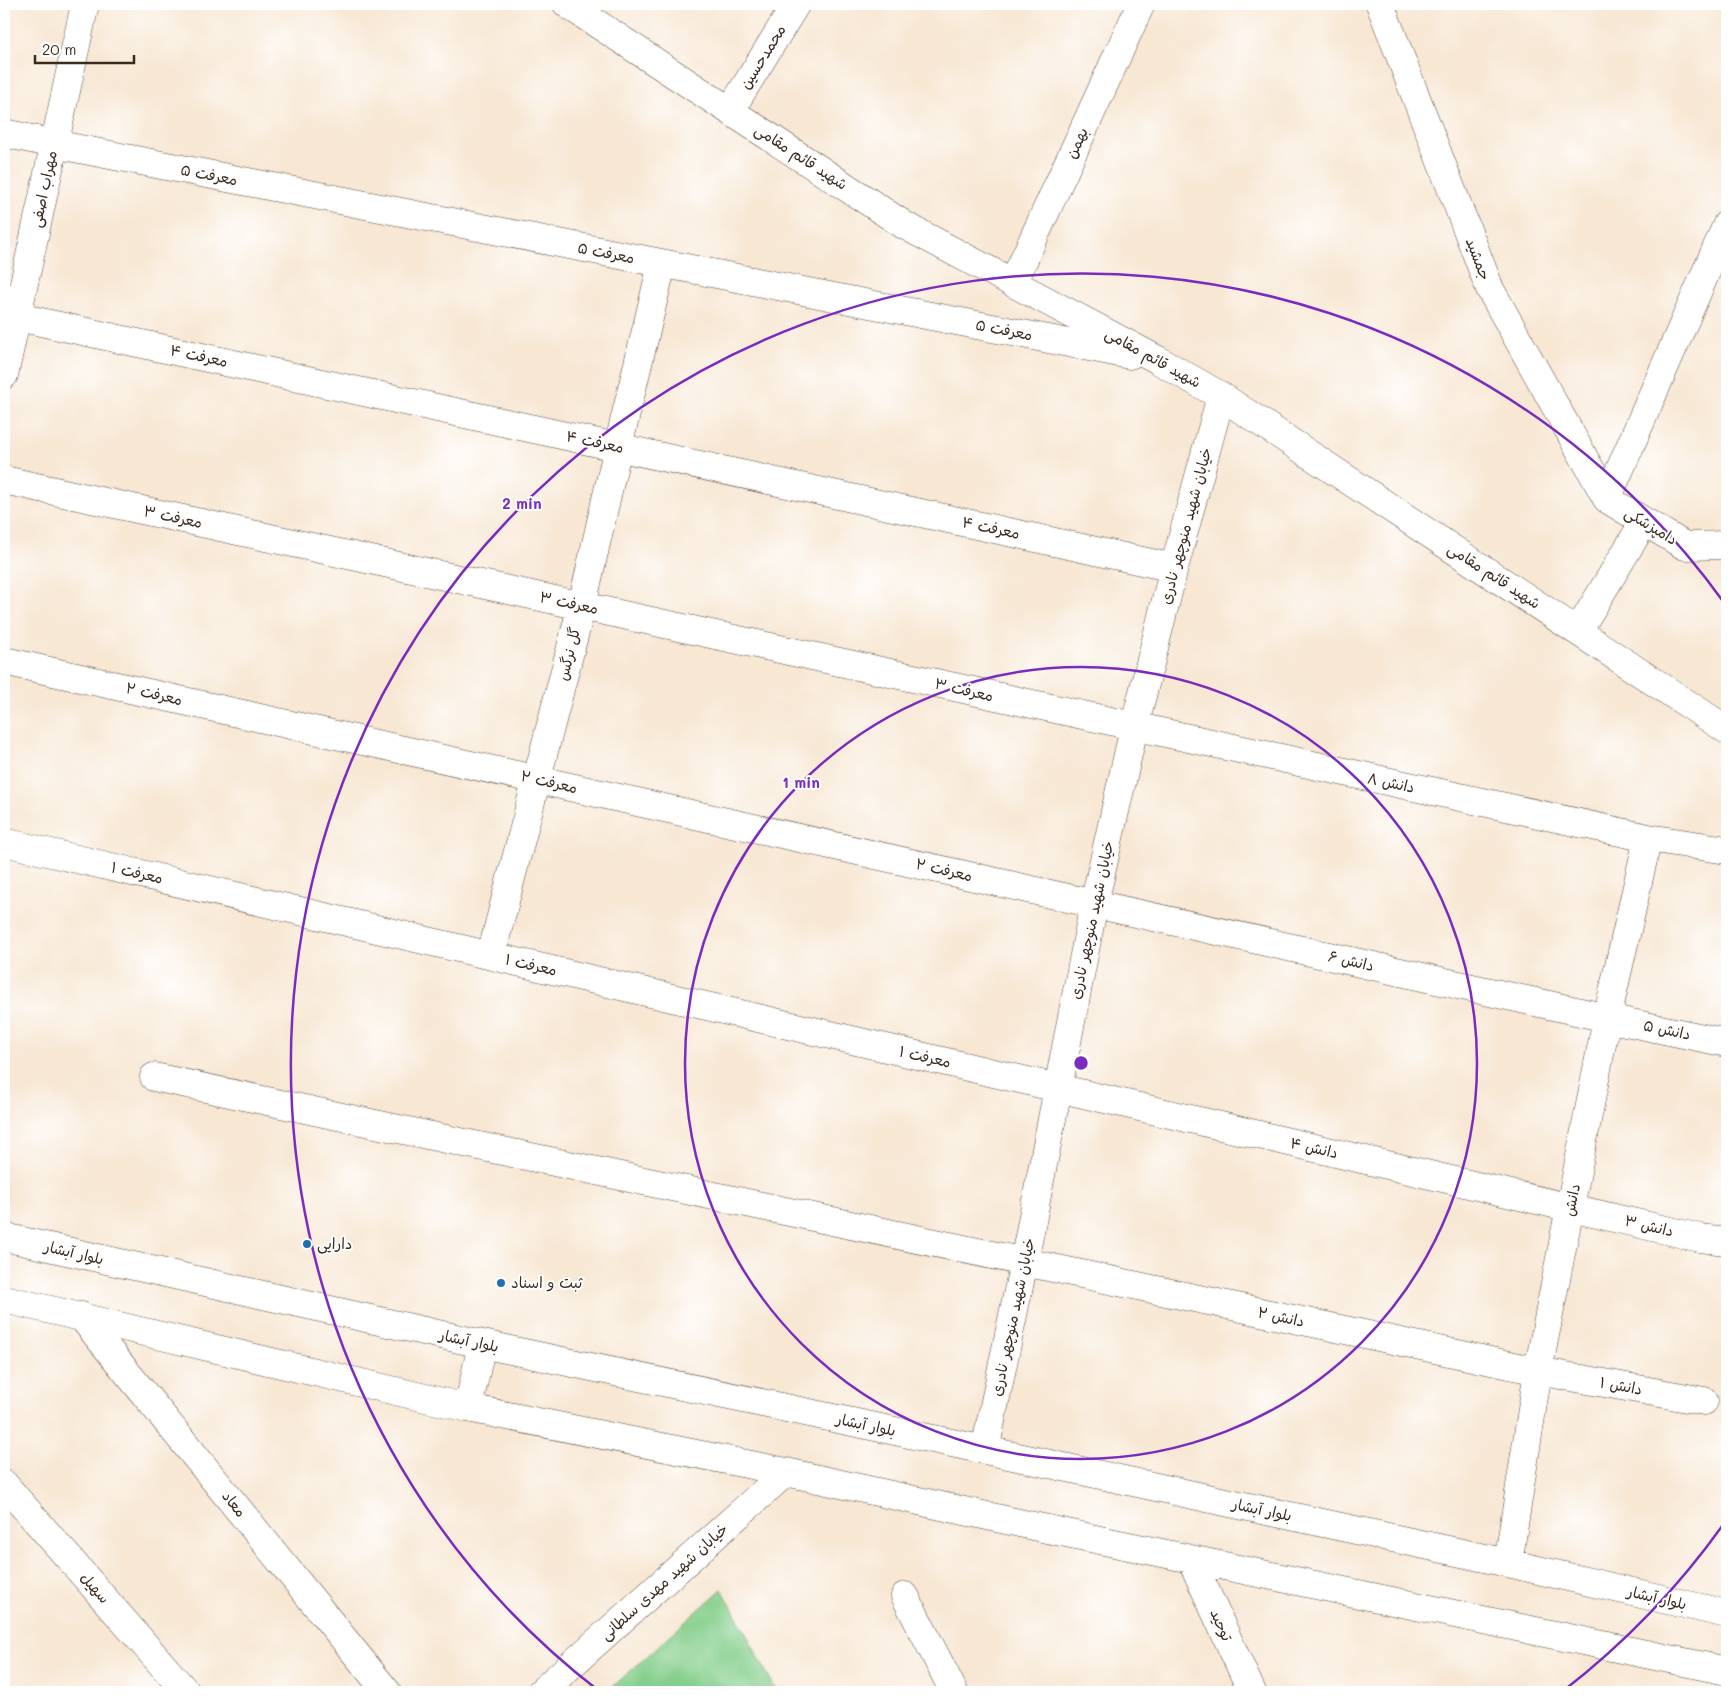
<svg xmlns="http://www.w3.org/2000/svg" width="1731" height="1696" font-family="Mali,'Playpen Sans Arabic',sans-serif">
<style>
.green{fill:#85cf8c;stroke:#607c55}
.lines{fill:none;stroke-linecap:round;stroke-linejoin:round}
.minor-casing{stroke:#574639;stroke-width:29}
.minor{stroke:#fff;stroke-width:28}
.ring{fill:none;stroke:#7b2cbf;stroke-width:2.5}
.poi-dot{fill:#1f6fb2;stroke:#fff;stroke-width:2}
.labels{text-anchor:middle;stroke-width:4;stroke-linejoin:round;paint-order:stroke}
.street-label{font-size:15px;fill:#3b2a1e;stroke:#fff}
.poi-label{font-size:15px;fill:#3b2a1e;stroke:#fff;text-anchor:start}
.centre{fill:#7b2cbf;stroke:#fff;stroke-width:2.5}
.ring-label{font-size:15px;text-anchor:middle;font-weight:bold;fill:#7b2cbf;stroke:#fff;stroke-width:4;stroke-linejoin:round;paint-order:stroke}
</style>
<rect width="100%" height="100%" fill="#fff"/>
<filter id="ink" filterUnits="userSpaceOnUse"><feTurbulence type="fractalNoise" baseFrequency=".02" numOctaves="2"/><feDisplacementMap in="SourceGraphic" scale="10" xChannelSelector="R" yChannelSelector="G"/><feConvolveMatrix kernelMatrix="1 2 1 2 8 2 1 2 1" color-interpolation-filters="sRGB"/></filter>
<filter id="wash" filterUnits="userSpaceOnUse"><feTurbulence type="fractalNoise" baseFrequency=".0096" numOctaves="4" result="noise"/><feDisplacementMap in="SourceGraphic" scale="20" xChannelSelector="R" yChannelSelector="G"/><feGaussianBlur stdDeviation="1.12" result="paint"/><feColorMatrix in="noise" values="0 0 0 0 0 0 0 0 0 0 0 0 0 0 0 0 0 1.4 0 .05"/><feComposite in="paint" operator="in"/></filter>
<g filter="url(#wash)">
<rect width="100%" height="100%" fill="#f7e7d3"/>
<path class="green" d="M 722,1589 L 777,1692 L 607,1692 Z"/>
</g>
<g filter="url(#ink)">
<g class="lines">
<defs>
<path id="minor" d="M 567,4 L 904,225 L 1158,360 L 1221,396 L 1727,730
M 1380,4 L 1490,289 L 1607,499 L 1685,546 L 1727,545
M 730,111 L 796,4
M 4,133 L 54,144 L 1130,355
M 1013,283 L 1141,4
M 4,314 L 1174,568
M 4,375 L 85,4
M 4,480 C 552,599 1099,720 1648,838 L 1727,850
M 1607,499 L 1727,224
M 1578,631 L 1644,522
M 4,661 L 1607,1018 L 1727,1043
M 4,842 L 1700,1238 L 1727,1241
M 491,955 L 582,605 L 618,447 L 662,264
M 154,1077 L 1538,1371 L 1704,1401
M 4,1237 L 482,1344 L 985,1450 L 1508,1563 L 1727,1614
M 4,1299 L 468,1408 L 786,1472 L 1033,1526 L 1727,1671
M 81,1316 L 387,1692
M 468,1408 L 482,1344
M 985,1450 L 1024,1262 L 1094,904 L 1134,728 L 1174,568 L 1221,396
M 4,1484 L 186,1692
M 1191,1559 L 1252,1692
M 1508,1563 L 1538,1371 L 1607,1018 L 1648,838
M 905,1596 L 954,1692
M 541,1692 L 786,1472"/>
</defs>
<use href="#minor" class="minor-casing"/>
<use href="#minor" class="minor"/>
</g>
</g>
<g class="ring">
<circle cx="1081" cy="1063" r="396"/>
<path d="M1725 1522A791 791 0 0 1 1563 1691M599 1691A791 791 0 1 1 1725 604"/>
</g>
<g class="poi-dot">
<circle cx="307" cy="1244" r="5"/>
<circle cx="501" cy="1283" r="5"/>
</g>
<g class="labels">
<g class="street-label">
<text transform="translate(763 57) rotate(-58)" y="5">محمدحسین</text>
<text transform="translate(1077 143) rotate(-65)" y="5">بهمن</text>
<text transform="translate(801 157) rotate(33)" y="5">شهید قائم مقامی</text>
<text transform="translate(209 175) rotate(11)" y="5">معرفت ۵</text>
<text transform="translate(44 189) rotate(-78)" y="5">مهراب اصفی</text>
<text transform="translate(606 253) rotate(11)" y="5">معرفت ۵</text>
<text transform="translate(1478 259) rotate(69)" y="5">جمشید</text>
<text transform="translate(1004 330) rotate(11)" y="5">معرفت ۵</text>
<text transform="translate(199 356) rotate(12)" y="5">معرفت ۴</text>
<text transform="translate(1153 358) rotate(29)" y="5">شهید قائم مقامی</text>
<text transform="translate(595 442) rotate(12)" y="5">معرفت ۴</text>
<text transform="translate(173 517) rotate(12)" y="5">معرفت ۳</text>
<text transform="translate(1186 526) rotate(-75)" y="5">خیابان شهید منوچهر نادری</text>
<text transform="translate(1651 526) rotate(31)" y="5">دامپزشکی</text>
<text transform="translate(991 528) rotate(12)" y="5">معرفت ۴</text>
<text transform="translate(1494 576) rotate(33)" y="5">شهید قائم مقامی</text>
<text transform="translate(569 603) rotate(12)" y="5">معرفت ۳</text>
<text transform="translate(569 654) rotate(-76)" y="5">گل نرگس</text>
<text transform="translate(964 690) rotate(13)" y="5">معرفت ۳</text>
<text transform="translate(154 694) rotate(13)" y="5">معرفت ۲</text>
<text transform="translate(549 782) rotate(13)" y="5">معرفت ۲</text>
<text transform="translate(1391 783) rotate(12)" y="5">دانش ۸</text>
<text transform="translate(944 870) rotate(13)" y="5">معرفت ۲</text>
<text transform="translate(137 873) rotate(13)" y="5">معرفت ۱</text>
<text transform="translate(1092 920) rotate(-78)" y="5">خیابان شهید منوچهر نادری</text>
<text transform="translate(1351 961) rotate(13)" y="5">دانش ۶</text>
<text transform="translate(531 965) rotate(13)" y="5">معرفت ۱</text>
<text transform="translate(1667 1030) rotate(12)" y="5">دانش ۵</text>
<text transform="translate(925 1057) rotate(13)" y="5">معرفت ۱</text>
<text transform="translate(1314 1148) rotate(13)" y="5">دانش ۴</text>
<text transform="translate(1572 1200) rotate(-79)" y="5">دانش</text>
<text transform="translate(1649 1226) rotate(13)" y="5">دانش ۳</text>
<text transform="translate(74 1253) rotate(13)" y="5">بلوار آبشار</text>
<text transform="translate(1013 1317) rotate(-78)" y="5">خیابان شهید منوچهر نادری</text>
<text transform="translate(1281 1317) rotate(12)" y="5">دانش ۲</text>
<text transform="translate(469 1341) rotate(12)" y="5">بلوار آبشار</text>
<text transform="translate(1621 1386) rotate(10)" y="5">دانش ۱</text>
<text transform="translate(866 1425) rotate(12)" y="5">بلوار آبشار</text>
<text transform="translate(234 1504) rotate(51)" y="5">معاد</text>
<text transform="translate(1262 1510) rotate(12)" y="5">بلوار آبشار</text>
<text transform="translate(664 1582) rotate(-42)" y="5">خیابان شهید مهدی سلطانی</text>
<text transform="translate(95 1588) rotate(49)" y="5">سهیل</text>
<text transform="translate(1657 1598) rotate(13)" y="5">بلوار آبشار</text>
<text transform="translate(1221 1625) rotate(66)" y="5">توحید</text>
</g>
<g class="poi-label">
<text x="317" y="1249">دارایی</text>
<text x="511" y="1288">ثبت و اسناد</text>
</g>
</g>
<circle cx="1081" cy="1063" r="8" class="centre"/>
<g class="ring-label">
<text x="522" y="509">2 min</text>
<text x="801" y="788">1 min</text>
</g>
<rect width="1731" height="1696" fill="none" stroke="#fff" stroke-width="20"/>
<path d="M35 55v8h99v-8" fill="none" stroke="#3b2a1e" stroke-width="2.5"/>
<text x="42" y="55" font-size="15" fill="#3b2a1e" stroke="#ffffff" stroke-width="4" paint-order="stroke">20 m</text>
</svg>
